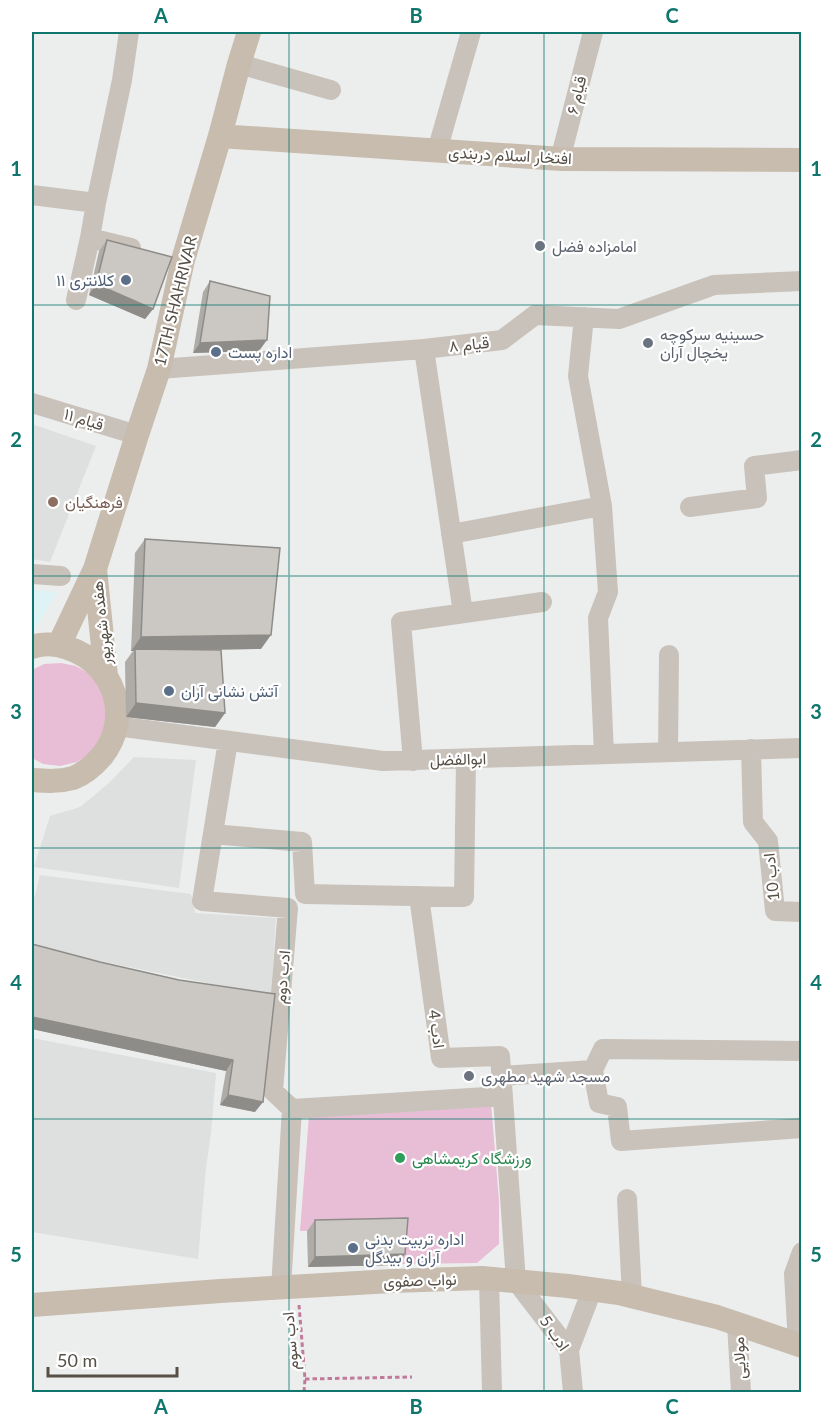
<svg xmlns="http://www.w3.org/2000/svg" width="833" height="1424" font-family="Lato,Vazirmatn,sans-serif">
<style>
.education{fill:#dde0df}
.medical{fill:#ddf3f6}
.green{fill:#e8bed6}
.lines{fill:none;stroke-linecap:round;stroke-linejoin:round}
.path{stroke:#c17b9a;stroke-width:3;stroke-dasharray:4.5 3;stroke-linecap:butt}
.minor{stroke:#c9c2bb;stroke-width:20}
.major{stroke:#c8bcae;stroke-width:24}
.wall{fill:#afaca8}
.shaded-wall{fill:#8e8c88}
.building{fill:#cbc8c3;stroke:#8e8c88;stroke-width:1.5}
.grid{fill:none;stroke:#0f766e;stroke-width:1.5;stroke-opacity:0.55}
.worship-dot{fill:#6b7280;stroke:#fff;stroke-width:2}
.service-dot{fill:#5c6f8a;stroke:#fff;stroke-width:2}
.education-dot{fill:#8d6e63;stroke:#fff;stroke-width:2}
.leisure-dot{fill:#2e9e5b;stroke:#fff;stroke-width:2}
.labels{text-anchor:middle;stroke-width:4.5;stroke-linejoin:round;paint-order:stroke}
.street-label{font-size:16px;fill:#564f46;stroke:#fff}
.worship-label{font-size:16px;fill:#5b616d;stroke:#fff;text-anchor:start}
.service-label{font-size:16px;fill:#4e5e75;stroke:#fff;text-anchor:start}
.education-label{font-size:16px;fill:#785e54;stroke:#fff;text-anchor:start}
.leisure-label{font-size:16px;fill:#27864d;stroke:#fff;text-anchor:start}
.neatline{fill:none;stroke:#0f766e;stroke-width:2}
.grid-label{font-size:20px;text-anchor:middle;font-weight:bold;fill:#0f766e}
</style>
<rect width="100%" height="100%" fill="#eceeee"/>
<path class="education" d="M 32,424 L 96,446 L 50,562 L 32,559 Z
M 134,757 L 196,760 L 179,888 L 34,867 L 50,816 L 80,807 L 109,783 Z
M 40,875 L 191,894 L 195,913 L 276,918 L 271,996 L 32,947 L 32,907 Z
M 32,1038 L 216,1073 L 211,1133 L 206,1168 L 198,1259 L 32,1232 Z"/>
<path class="medical" d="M 32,590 L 57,592 L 32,635 Z"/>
<path class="green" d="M 61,663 L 76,666 L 90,674 L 102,688 L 108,722 L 92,752 L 77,762 L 60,766 L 43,764 L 32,758 L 32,670 L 44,664 Z
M 491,1103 L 499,1201 L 499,1244 L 477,1263 L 402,1264 L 400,1229 L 361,1229 L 300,1231 L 309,1115 Z"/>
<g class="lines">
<path class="path" d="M 299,1305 L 305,1379 L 304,1392
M 305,1379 L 412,1377"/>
<path class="minor" d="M 129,32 L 122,80 L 96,203 L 90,238 L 131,248
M 239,64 L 331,90
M 437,151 L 471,32
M 562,159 L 563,148 L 593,32
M 32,195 L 96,203
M 76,300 L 90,238
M 584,317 L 578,376 L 602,506 L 608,592 L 598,618 L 604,754
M 424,349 L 463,613
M 159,369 L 424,349 L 502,340 L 535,315 L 619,319 L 714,285 L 802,281
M 32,403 L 137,435
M 690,507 L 757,498 L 754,466 L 802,460
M 451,534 L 602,506
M 32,574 L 61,576
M 116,726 L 383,761 L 802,748
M 228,741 L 202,901 L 288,908 L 273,1091 L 292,1109 L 281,1288
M 751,749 L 753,822 L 768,841 L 775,911 L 802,912
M 668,752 L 669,655
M 413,761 L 401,622 L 542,602
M 213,834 L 302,842 L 305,894 L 464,897 L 466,759
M 419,896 L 441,1058 L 500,1056 L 516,1281 L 569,1350 L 573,1392
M 593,1070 L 599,1103 L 617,1107 L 621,1141 L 802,1128
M 501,1076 L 593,1070 L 603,1049 L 802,1051
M 292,1109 L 503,1096
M 627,1199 L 632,1296
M 489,1279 L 492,1392
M 737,1324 L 741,1392
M 798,1345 L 794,1274 L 802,1252
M 569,1350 L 592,1290"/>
<path class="major" d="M 220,136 L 562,159 L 802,160
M 59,645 L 95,569
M 32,647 C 43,643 57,644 68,648 C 114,663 133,717 102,756 C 94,765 84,774 73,778 C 59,782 46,781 32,780
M 106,676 L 95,569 L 137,435 L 159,369 L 183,260 L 220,136 L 239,64 L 249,32
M 32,1305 L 220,1291 L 392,1281 L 482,1278 L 568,1286 L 619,1293 L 717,1317 L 802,1346"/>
</g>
<path class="wall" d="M 107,240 L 153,309 L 145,319 L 89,295 L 99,251 Z
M 210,281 L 259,351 L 193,353 L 203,292 Z
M 145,539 L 261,649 L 191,650 L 225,713 L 215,727 L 126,717 L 125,662 L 133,651 L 131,651 L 135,553 Z
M 32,944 L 100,962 L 179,980 L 275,994 L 255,1112 L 220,1105 L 226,1071 L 32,1029 Z
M 315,1220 L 398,1265 L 308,1267 L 307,1231 Z"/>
<path class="shaded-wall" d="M 96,284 L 153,309 L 145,319 L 89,295 Z
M 267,340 L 259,351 L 193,353 L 200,343 Z
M 271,635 L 261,649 L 135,651 L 135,649 L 133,651 L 131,651 L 141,637 Z
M 136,703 L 225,713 L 215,727 L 126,717 Z
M 32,1017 L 233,1060 L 226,1071 L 32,1029 Z
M 228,1095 L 263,1102 L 255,1112 L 220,1105 Z
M 405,1254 L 398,1265 L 308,1267 L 315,1257 Z"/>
<path class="building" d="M 107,240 L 172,257 L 153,309 L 96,284 Z
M 210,281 L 270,296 L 267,340 L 200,343 Z
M 145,539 L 280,548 L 271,635 L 141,637 Z
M 135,649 L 221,650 L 225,713 L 136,703 Z
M 32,944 L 100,962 L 179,980 L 275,994 L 263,1102 L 228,1095 L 233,1060 L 32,1017 Z
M 408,1218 L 405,1254 L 315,1257 L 315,1220 Z"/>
<path class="grid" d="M 289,32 L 289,1392M 544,32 L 544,1392M 32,305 L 802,305M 32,576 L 802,576M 32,848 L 802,848M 32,1119 L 802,1119"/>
<g class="worship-dot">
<circle cx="540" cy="246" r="6"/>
<circle cx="648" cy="343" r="6"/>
<circle cx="469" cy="1076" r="6"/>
</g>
<g class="service-dot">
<circle cx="126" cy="280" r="6"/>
<circle cx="216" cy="352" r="6"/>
<circle cx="169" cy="691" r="6"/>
<circle cx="353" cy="1248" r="6"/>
</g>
<circle class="education-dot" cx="53" cy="502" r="6"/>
<circle class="leisure-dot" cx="400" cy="1158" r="6"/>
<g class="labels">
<g class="street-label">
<text transform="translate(576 95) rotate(-76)" y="6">قیام ۶</text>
<text transform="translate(510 155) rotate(3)" y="6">افتخار اسلام دربندی</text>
<text transform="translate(175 301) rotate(-76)" y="6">17TH SHAHRIVAR</text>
<text transform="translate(469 344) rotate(-6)" y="6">قیام ۸</text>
<text transform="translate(84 419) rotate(17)" y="6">قیام ۱۱</text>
<text transform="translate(101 623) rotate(-96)" y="6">هفده شهریور</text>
<text transform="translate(458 759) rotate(-2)" y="6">ابوالفضل</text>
<text transform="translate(771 877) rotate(-96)" y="6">ادب 10</text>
<text transform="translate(282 977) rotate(-85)" y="6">ادب دوم</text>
<text transform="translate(437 1029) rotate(82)" y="6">ادب 4</text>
<text transform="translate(420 1280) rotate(-2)" y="6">نواب صفوی</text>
<text transform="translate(555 1333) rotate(55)" y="6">ادب 5</text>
<text transform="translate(290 1341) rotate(-95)" y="6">ادب سوم</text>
<text transform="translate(739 1358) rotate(-93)" y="6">مولایی</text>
</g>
<g class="worship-label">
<text x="552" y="252">امامزاده فضل</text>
<text x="660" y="340">حسینیه سرکوچه<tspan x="660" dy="18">یخچال آران</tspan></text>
<text x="481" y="1082">مسجد شهید مطهری</text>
</g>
<g class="service-label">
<text x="114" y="286" text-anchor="end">کلانتری ۱۱</text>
<text x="228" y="358">اداره پست</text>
<text x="181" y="697">آتش نشانی آران</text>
<text x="365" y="1245">اداره تربیت بدنی<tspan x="365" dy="18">آران و بیدگل</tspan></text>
</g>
<g class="education-label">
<text x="65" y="508">فرهنگیان</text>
</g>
<g class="leisure-label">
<text x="412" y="1164">ورزشگاه کریمشاهی</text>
</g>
</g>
<rect width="833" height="1424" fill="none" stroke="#ffffff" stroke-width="66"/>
<path d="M48 1367v9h129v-9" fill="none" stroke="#564f46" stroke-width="3"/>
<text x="57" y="1367" font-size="18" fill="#564f46" stroke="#ffffff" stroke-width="4.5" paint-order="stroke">50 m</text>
<rect x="33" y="33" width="767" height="1358" class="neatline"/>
<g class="grid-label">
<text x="161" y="23">A</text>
<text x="416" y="23">B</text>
<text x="672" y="23">C</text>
<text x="16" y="176">1</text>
<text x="816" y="176">1</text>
<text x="16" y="447">2</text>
<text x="816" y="447">2</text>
<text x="16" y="719">3</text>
<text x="816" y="719">3</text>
<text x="16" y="990">4</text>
<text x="816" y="990">4</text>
<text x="16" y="1262">5</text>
<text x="816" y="1262">5</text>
<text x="161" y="1414">A</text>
<text x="416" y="1414">B</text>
<text x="672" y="1414">C</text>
</g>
</svg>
